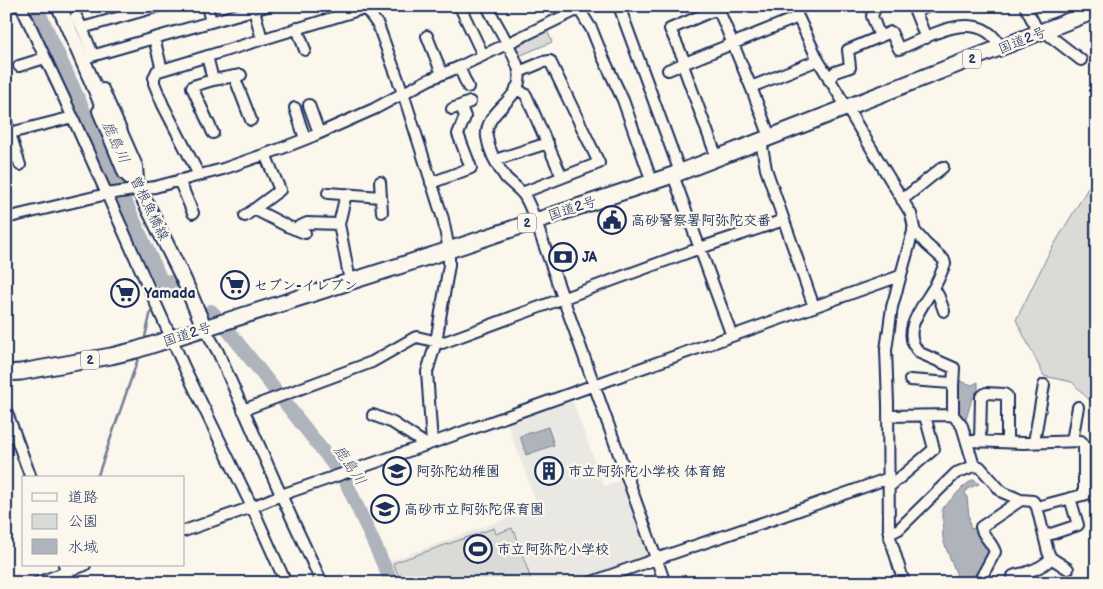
<svg xmlns="http://www.w3.org/2000/svg" width="1103" height="589" font-family="'Balsamiq Sans','Klee One',sans-serif">
<style>
.built{fill:#eae8e2}
.green{fill:#dadad7;stroke:#7a849a}
.water{fill:#afb3bb;stroke:#747e96}
.lines{fill:none;stroke-linecap:round;stroke-linejoin:round}
.stream{stroke:#747e96;stroke-width:2.5}
.river{stroke:#afb3bb;stroke-width:14}
.minor-casing{stroke:#1b2f5e;stroke-width:14}
.major-casing{stroke:#1b2f5e;stroke-width:18}
.highway-casing{stroke:#1b2f5e;stroke-width:19}
.minor{stroke:#fbf7ec;stroke-width:10}
.major{stroke:#fbf7ec;stroke-width:14}
.highway{stroke:#fbf7ec;stroke-width:15}
.labels{text-anchor:middle;stroke-width:5;stroke-linejoin:round;paint-order:stroke}
.shield{fill:#fbf7ec;stroke:#5e6b89;stroke-width:1}
.shield-label{font-size:12px;font-weight:bold;fill:#1b2f5e}
.street-label{font-size:14px;fill:#1b2f5e;stroke:#fbf7ec}
.poi-label{font-size:14px;font-weight:bold;fill:#1b2f5e;stroke:#fbf7ec;text-anchor:start}
.water-label{font-size:15px;font-style:italic;fill:#47577a;stroke:#fbf7ec}
</style>
<rect width="100%" height="100%" fill="#fbf7ec"/>
<filter id="ink" filterUnits="userSpaceOnUse"><feTurbulence type="fractalNoise" baseFrequency=".02" numOctaves="2"/><feDisplacementMap in="SourceGraphic" scale="10" xChannelSelector="R" yChannelSelector="G"/><feConvolveMatrix kernelMatrix="1 2 1 2 8 2 1 2 1" color-interpolation-filters="sRGB"/></filter>
<g filter="url(#ink)">
<path class="built" d="M 572,400 L 604,486 L 625,479 L 650,551 L 646,559 L 579,583 L 400,583 L 390,561 L 538,507 L 507,423 Z"/>
<path class="green" d="M 547,30 L 552,42 L 519,56 L 514,44 Z
M 1097,173 L 1097,408 L 1072,382 L 1044,376 L 1016,320 L 1048,255 Z
M 494,528 L 496,534 L 512,528 L 514,533 L 515,532 L 532,583 L 402,583 L 393,563 Z"/>
<path class="water" d="M 957,380 L 972,385 L 978,382 L 978,398 L 972,398 L 965,423 L 959,418 L 955,410 Z
M 548,427 L 554,445 L 526,455 L 520,436 Z
M 972,480 L 975,480 L 979,484 L 967,489 L 965,493 L 967,497 L 970,527 L 971,529 L 977,527 L 992,550 L 977,583 L 960,583 L 946,548 L 943,539 L 942,509 L 962,488 Z"/>
<g class="lines">
<path class="stream" d="M 158,289 L 161,280
M 145,337 L 151,311
M 97,478 L 139,356"/>
<path class="river" d="M 36,6 L 161,280 L 174,283
M 211,311 L 215,315
M 227,329 L 327,456 L 346,482 L 392,583"/>
<defs>
<path id="minor" d="M 21,6 L 64,98 L 185,369 L 252,507 L 286,583
M 207,6 L 211,22
M 364,6 L 378,25 L 403,93 L 443,219 L 449,250 L 449,265 L 436,342 L 427,372 L 432,443
M 459,6 L 462,11 L 483,55
M 487,6 C 496,24 515,53 519,71 C 525,100 484,109 487,137 C 489,151 497,166 506,178 C 511,183 518,188 523,194 C 527,199 530,207 533,214 L 665,583
M 619,6 L 680,172
M 717,6 L 751,87 L 770,137
M 793,6 L 818,60 L 911,214 L 914,228 L 892,307 L 886,350 L 888,403 L 889,534 L 904,583
M 876,6 L 872,16 L 880,37
M 913,6 L 926,38
M 1025,6 L 1039,33
M 6,8 L 11,6
M 579,9 L 592,30 L 602,55 L 623,100 L 652,182
M 254,10 L 262,39
M 915,12 L 928,6
M 76,16 L 82,28
M 297,28 L 305,50
M 1047,29 L 1050,36 L 1081,60
M 427,36 L 442,74
M 154,38 L 267,6
M 93,55 L 82,28 L 159,6
M 207,56 L 213,80
M 88,57 L 154,38 L 162,70 L 365,8
M 19,66 L 45,58
M 459,67 L 468,87
M 162,70 L 157,71 L 154,78 L 154,83 L 163,105 L 199,175
M 668,70 L 798,17
M 519,72 L 543,62 L 550,61 L 599,163 L 522,193
M 234,76 L 251,120
M 829,80 L 835,72 L 850,67 L 848,50 L 891,32 L 899,49 C 930,36 980,5 1001,48
M 751,87 L 818,60
M 516,88 L 526,95 L 562,177
M 103,89 L 137,166 L 138,180
M 309,105 L 319,133
M 295,108 L 305,139
M 452,109 L 470,102
M 98,111 L 124,174 L 135,184
M 6,121 L 20,165
M 10,133 L 73,117
M 213,133 L 192,87 L 193,86 L 213,80 L 241,75
M 761,141 L 766,169 L 814,307
M 717,158 L 684,68 L 684,60 L 670,29 L 724,6
M 6,159 L 17,156
M 495,160 L 548,143
M 673,175 L 732,336
M 179,180 L 193,213
M 380,182 L 382,212
M 431,183 L 471,168 L 458,134 L 465,117 L 461,106
M 328,193 L 381,197
M 346,194 L 339,224 L 350,281
M 902,200 L 943,167
M 254,209 L 287,226 L 305,233
M 245,216 L 280,190 L 265,154
M 6,218 L 107,194 L 155,187 L 223,169 L 280,149 L 313,136 L 374,109 L 428,80 L 459,67 L 585,6
M 294,229 L 307,223 L 339,224
M 913,229 L 926,244 L 944,260 L 945,264 C 941,272 938,282 933,289 C 922,307 899,334 920,353 L 954,368 L 953,386
M 934,288 L 939,297 L 944,311
M 204,327 L 218,352 L 281,495 L 322,583
M 910,380 L 951,383 L 953,386 L 953,415
M 6,410 L 31,478
M 243,410 L 372,362 L 414,338 L 417,337 L 442,343 L 700,248 L 784,220
M 373,415 L 393,423 L 427,445
M 888,416 L 953,415 L 962,426 L 974,466
M 1072,441 L 1078,407
M 980,442 L 981,397 L 986,393 L 1004,394 L 1007,396 L 1007,442
M 1034,442 L 1044,385
M 967,443 L 973,441 L 1023,443 L 1081,441 L 1084,445 L 1084,495
M 889,487 L 934,449 L 925,416
M 1037,507 L 1048,552 L 1051,558 L 1068,569
M 184,531 L 252,507 L 281,495 L 432,443 L 900,276
M 889,534 L 899,529 L 956,473 L 974,466 L 980,467 L 1002,492 L 1021,500 L 1033,501 L 1037,507 L 1094,492 L 1097,494
M 1045,536 L 1078,525 L 1070,498
M 64,565 L 70,583
M 1013,576 C 1017,574 1021,574 1025,573 C 1034,570 1046,565 1051,558
M 37,583 L 85,565
M 589,583 L 656,559 L 771,520 L 889,478
M 981,583 L 981,578 L 995,552 C 992,542 983,537 981,527 L 1021,500"/>
<path id="major" d="M 59,6 L 139,189 L 184,280 L 204,327"/>
<path id="highway" d="M 6,373 L 21,372 L 111,356 L 136,350 L 449,250 L 673,175 L 1097,10"/>
</defs>
<use href="#minor" class="minor-casing"/>
<use href="#major" class="major-casing"/>
<use href="#highway" class="highway-casing"/>
<use href="#minor" class="minor"/>
<use href="#major" class="major"/>
<use href="#highway" class="highway"/>
</g>
</g>
<defs>
<symbol id="civic-ring" viewBox="-11 -11 22 22"><circle r="9.5" fill="#fbf7ec" stroke="#1b2f5e" stroke-width="1.5"/><path d="M-.6-6.5H3V-4.5H.6V-3L4-1V1h2V6H-6V1h2V-1L-.6-3ZM-1.2 2.5V6h2.4V2.5Z" fill="#1b2f5e"/></symbol>
<symbol id="bank-ring" viewBox="-11 -11 22 22"><circle r="9.5" fill="#fbf7ec" stroke="#1b2f5e" stroke-width="1.5"/><path d="M-6-4H6V4H-6ZM0-2.3a2.3 2.3 0 1 0 0 4.6a2.3 2.3 0 1 0 0-4.6Z" fill="#1b2f5e"/></symbol>
<symbol id="supermarket-ring" viewBox="-11 -11 22 22"><circle r="9.5" fill="#fbf7ec" stroke="#1b2f5e" stroke-width="1.5"/><path d="M-6-5.5h2.5l.6 2H6L4.5 2H-2.5L-4.4-4H-6ZM-1.5 3.2a1.3 1.3 0 1 0 .1 0ZM3 3.2a1.3 1.3 0 1 0 .1 0Z" fill="#1b2f5e"/></symbol>
<symbol id="school-ring" viewBox="-11 -11 22 22"><circle r="9.5" fill="#fbf7ec" stroke="#1b2f5e" stroke-width="1.5"/><path d="M0-5L7-2L0 1L-7-2ZM-4 1L0 2.5L4 1V4Q0 6-4 4Z" fill="#1b2f5e"/></symbol>
<symbol id="building-ring" viewBox="-11 -11 22 22"><circle r="9.5" fill="#fbf7ec" stroke="#1b2f5e" stroke-width="1.5"/><path d="M-4-6H4V6H1V3H-1V6H-4ZM-2.5-4.3h1.7v1.8h-1.7ZM.8-4.3h1.7v1.8H.8ZM-2.5-1h1.7V.8h-1.7ZM.8-1h1.7V.8H.8Z" fill="#1b2f5e"/></symbol>
<symbol id="stadium-ring" viewBox="-11 -11 22 22"><circle r="9.5" fill="#fbf7ec" stroke="#1b2f5e" stroke-width="1.5"/><path d="M0-5a6.5 5 0 1 0 0 10a6.5 5 0 1 0 0-10ZM-3.5-1.8h7v3.6h-7Z" fill="#1b2f5e"/></symbol>
</defs>
<g fill-rule="evenodd">
<use href="#civic-ring" x="596" y="204" width="32" height="32"/>
<use href="#bank-ring" x="547" y="241" width="32" height="32"/>
<use href="#supermarket-ring" x="219" y="269" width="32" height="32"/>
<use href="#supermarket-ring" x="109" y="277" width="32" height="32"/>
<use href="#school-ring" x="381" y="455" width="32" height="32"/>
<use href="#building-ring" x="533" y="455" width="32" height="32"/>
<use href="#school-ring" x="369" y="493" width="32" height="32"/>
<use href="#stadium-ring" x="462" y="533" width="32" height="32"/>
</g>
<g class="labels">
<g class="shield">
<rect x="963" y="49.5" width="18" height="19" rx="4"/>
<rect x="518" y="213.5" width="18" height="19" rx="4"/>
<rect x="81" y="350.5" width="18" height="19" rx="4"/>
</g>
<g class="shield-label">
<text x="972" y="63">2</text>
<text x="527" y="227">2</text>
<text x="90" y="364">2</text>
</g>
<g class="street-label">
<text transform="translate(1022 40) rotate(-22)" y="5">国道2号</text>
<text transform="translate(150 208) rotate(64)" y="5">曽根魚橋線</text>
<text transform="translate(572 208) rotate(-18)" y="5">国道2号</text>
<text transform="translate(187 334) rotate(-18)" y="5">国道2号</text>
</g>
<g class="poi-label">
<text x="631" y="225">高砂警察署阿弥陀交番</text>
<text x="582" y="262">JA</text>
<text x="254" y="290">セブン-イレブン</text>
<text x="144" y="298">Yamada</text>
<text x="416" y="476">阿弥陀幼稚園</text>
<text x="568" y="476">市立阿弥陀小学校 体育館</text>
<text x="404" y="514">高砂市立阿弥陀保育園</text>
<text x="497" y="554">市立阿弥陀小学校</text>
</g>
<g class="water-label">
<text transform="translate(116 142) rotate(65)" y="5">鹿島川</text>
<text transform="translate(350 465) rotate(56)" y="5">鹿島川</text>
</g>
</g>
<rect width="1103" height="589" fill="none" stroke="#fbf7ec" stroke-width="25"/>
<rect x="12" y="12" width="1078" height="564" fill="none" stroke="#1b2f5e" stroke-width="2" filter="url(#ink)"/>
<rect x="22" y="476" width="162" height="90" fill="#fbf7ec" stroke="#a1a7b3"/>
<rect x="32" y="493" width="25" height="8" fill="#fbf7ec" stroke="#a1a7b3"/>
<text x="68" y="502" font-size="15" fill="#1b2f5e">道路</text>
<rect x="32" y="514" width="25" height="15" fill="#dadad7" stroke="#a1a7b3"/>
<text x="68" y="526" font-size="15" fill="#1b2f5e">公園</text>
<rect x="32" y="539" width="25" height="15" fill="#afb3bb" stroke="#a1a7b3"/>
<text x="68" y="552" font-size="15" fill="#1b2f5e">水域</text>
</svg>
